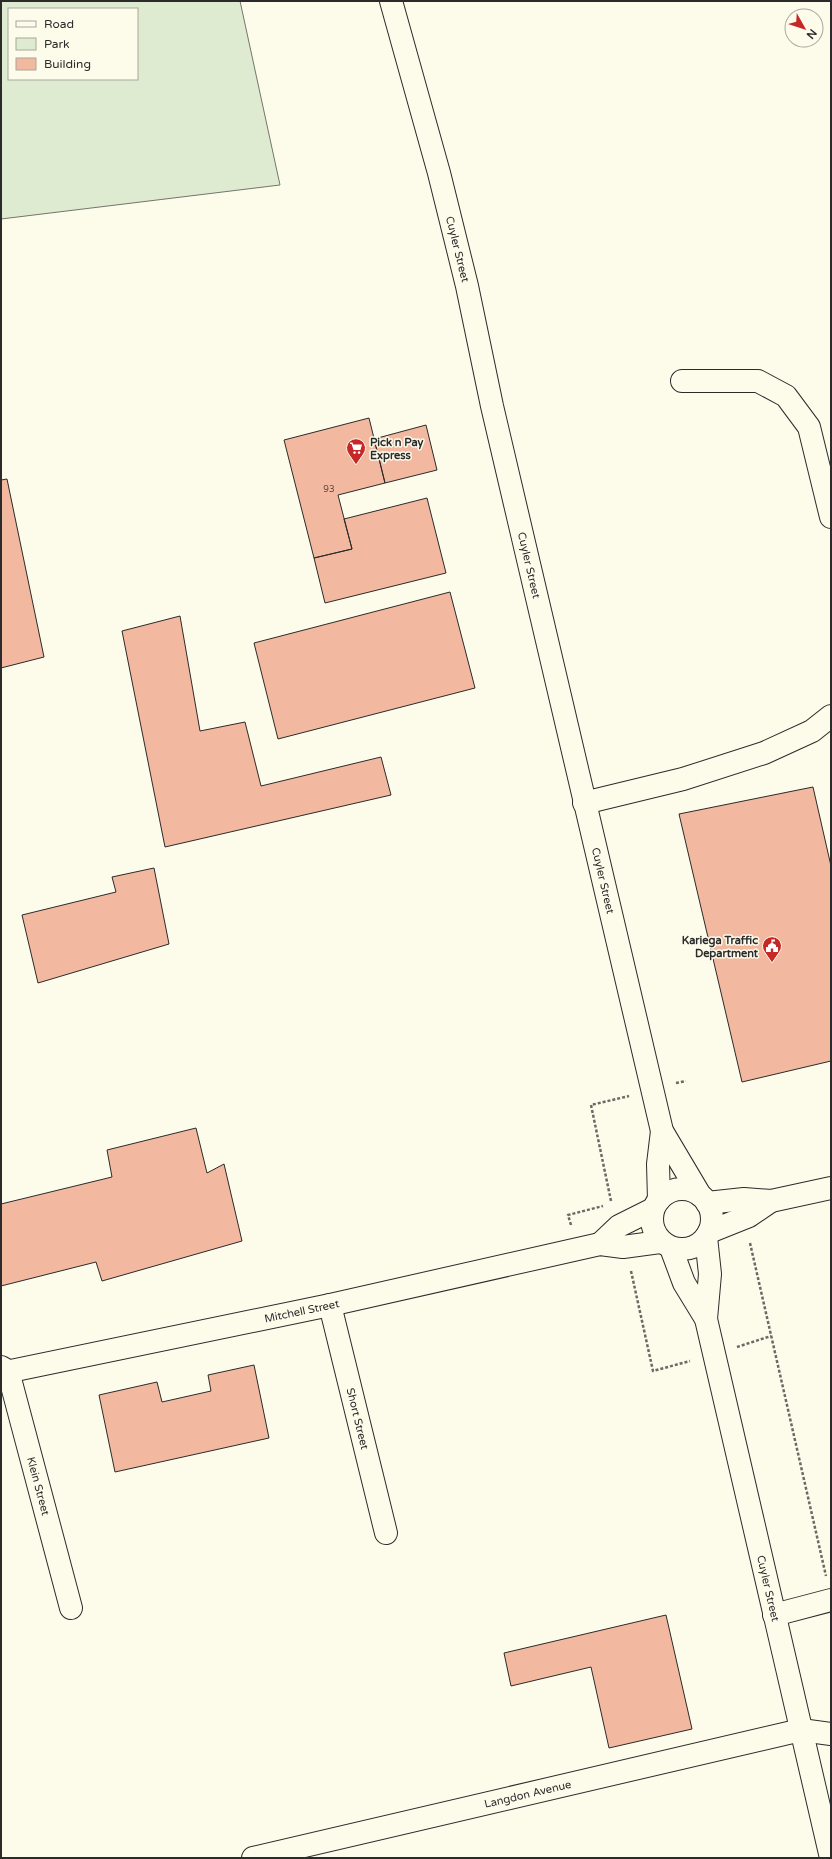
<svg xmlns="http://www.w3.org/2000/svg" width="832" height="1859" font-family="'Varela Round',sans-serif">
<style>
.green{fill:#deebd1;stroke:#74746e;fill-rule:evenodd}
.building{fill:#f2b8a0;stroke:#2b2b2b}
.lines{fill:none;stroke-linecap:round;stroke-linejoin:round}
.minor-casing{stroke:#2b2b2b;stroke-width:24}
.major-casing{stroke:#2b2b2b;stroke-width:24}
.path{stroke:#6a6964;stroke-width:2.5;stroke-dasharray:3 2;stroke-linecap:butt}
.minor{stroke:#fdfbea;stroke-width:22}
.major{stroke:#fdfbea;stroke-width:22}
.labels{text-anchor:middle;stroke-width:3;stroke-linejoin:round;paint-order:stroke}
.number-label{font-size:9px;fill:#5d4e48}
.street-label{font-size:11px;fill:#2b2b2b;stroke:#fdfbea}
.poi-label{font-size:11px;font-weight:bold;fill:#2b2b2b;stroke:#fdfbea;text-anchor:start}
</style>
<rect width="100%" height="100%" fill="#fdfbea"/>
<path class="green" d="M 1,1 L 240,1 L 280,185 L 1,219 ZM 9,9 L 137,9 L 137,79 L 9,79 Z"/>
<path class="building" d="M 369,418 L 385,483 L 338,495 L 352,549 L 314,558 L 284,440 Z
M 426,425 L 437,470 L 385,483 L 374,439 Z
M 7,479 L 44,657 L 1,668 L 1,480 Z
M 427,498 L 446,573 L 325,603 L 314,558 L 352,549 L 344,519 Z
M 450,592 L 475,688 L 278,739 L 254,643 Z
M 180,616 L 200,731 L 245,722 L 261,786 L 381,757 L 391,795 L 165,847 L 122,631 Z
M 813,787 L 831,866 L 831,1061 L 742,1082 L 679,814 Z
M 154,868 L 169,944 L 38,983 L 22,915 L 116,892 L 112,877 Z
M 196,1128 L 207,1173 L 224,1164 L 242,1241 L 102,1281 L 96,1262 L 1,1286 L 1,1204 L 112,1177 L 107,1150 Z
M 254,1365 L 269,1438 L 115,1472 L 99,1395 L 157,1382 L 162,1402 L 211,1391 L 208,1375 Z
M 666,1615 L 692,1729 L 609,1748 L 591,1667 L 511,1686 L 504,1653 Z"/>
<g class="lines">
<defs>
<g id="minor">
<path d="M 682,381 L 758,381 L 786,396 L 809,427 L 831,517"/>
<path d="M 584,803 L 683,779 L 764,753 L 812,731 L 831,716"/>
<path d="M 707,1203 L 744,1199 L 771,1201 L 831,1188"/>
<path d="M 709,1232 L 749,1216 L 771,1201"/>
<path d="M 600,1244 L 619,1226 L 653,1209"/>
<path id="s1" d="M 330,1305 L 386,1533"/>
<path id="s2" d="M 1,1367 L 8,1371 L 71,1608"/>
<path id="s3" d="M 1,1373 L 330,1305 L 600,1244 L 623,1247 L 660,1242"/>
<path d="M 774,1615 L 831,1600"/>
<path id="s4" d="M 253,1858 L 801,1730 L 831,1734"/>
</g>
<g id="major">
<path id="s5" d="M 391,1 L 439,173 L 467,286 L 492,406 L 662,1131 L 700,1195"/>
<circle cx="682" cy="1219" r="30"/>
<path d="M 659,1200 L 658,1164 L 662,1131"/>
<path id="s6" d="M 671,1248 L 684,1283 L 706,1319 L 831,1858"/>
<path d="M 706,1319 L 710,1274 L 706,1237"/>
</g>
</defs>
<use href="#minor" class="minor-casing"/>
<use href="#major" class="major-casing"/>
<path class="path" d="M 676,1083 L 686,1081
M 611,1201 L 591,1105 L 629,1096
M 571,1225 L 568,1215 L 603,1206
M 750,1243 L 826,1576
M 631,1271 L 653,1371 L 690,1361
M 737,1347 L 771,1336"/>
<use href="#minor" class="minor"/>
<use href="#major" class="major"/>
</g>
<defs>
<symbol id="supermarket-pin" viewBox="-11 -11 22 30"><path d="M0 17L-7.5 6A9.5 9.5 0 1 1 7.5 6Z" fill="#c62828" stroke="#fdfbea"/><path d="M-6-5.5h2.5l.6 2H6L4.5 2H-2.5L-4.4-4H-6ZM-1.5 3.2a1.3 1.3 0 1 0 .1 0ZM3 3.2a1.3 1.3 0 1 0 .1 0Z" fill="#fff"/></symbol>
<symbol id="civic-pin" viewBox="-11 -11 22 30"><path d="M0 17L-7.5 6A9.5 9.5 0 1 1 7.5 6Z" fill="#c62828" stroke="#fdfbea"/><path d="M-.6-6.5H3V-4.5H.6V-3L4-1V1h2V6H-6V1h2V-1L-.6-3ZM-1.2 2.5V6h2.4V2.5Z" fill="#fff"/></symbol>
</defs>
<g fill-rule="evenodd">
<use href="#supermarket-pin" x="345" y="437" width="22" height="30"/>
<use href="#civic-pin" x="761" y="935" width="22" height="30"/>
</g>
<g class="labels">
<g class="number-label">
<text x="329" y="492">93</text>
</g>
<g class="street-label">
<text dy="4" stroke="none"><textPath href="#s5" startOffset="257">Cuyler Street</textPath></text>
<text dy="4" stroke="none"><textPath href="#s5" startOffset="581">Cuyler Street</textPath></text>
<text dy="4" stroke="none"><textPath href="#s5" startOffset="905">Cuyler Street</textPath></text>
<text dy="4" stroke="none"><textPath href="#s3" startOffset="307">Mitchell Street</textPath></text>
<text dy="4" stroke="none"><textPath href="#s1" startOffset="117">Short Street</textPath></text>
<text dy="4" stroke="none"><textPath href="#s2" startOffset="127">Klein Street</textPath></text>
<text dy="4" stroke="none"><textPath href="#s6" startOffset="356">Cuyler Street</textPath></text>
<text dy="4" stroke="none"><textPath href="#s4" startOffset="282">Langdon Avenue</textPath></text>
</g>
<g class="poi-label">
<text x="370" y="446">Pick n Pay<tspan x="370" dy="13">Express</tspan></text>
<text x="758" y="944" text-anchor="end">Kariega Traffic<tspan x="758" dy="13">Department</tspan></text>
</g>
</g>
<rect width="832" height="1859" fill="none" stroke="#2b2b2b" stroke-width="4"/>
<rect x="8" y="8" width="130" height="72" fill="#fdfbea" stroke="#a9a89e"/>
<rect x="16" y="21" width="20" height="6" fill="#fdfbea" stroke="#a9a89e"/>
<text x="44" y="28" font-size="12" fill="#2b2b2b">Road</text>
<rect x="16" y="38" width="20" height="12" fill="#deebd1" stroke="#a9a89e"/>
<text x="44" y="48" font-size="12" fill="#2b2b2b">Park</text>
<rect x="16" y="58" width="20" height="12" fill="#f2b8a0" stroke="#a9a89e"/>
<text x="44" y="68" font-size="12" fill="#2b2b2b">Building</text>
<g transform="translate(804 28) rotate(129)"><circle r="19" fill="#fdfbea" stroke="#a9a89e"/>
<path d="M0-3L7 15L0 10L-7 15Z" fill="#c62828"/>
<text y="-6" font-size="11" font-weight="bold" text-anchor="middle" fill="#2b2b2b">N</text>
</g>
</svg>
